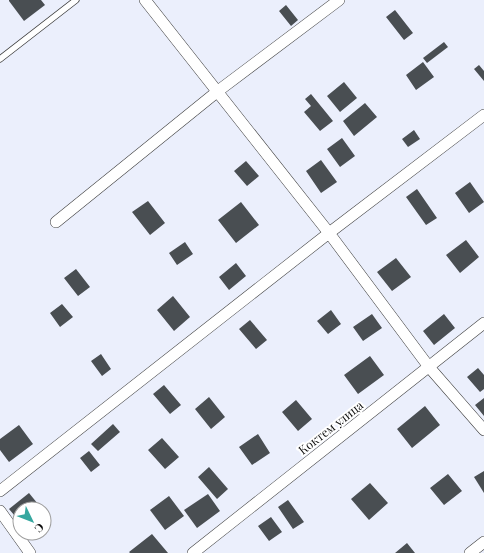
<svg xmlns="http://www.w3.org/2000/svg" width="484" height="553" font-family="'Playfair Display',serif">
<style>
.building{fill:#494e52}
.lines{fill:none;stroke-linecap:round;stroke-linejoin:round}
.service-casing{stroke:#3e3e3e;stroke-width:7}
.minor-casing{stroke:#3e3e3e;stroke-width:12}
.service{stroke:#fff;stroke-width:5.5}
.minor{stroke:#fff;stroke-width:11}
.labels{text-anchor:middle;stroke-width:4;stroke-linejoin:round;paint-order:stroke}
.street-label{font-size:12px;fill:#0b0b0b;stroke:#fff}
</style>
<rect width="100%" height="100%" fill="#ebeffc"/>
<path class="building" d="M 9,0 L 41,0 L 45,5 L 24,21 L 9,1 Z
M 286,5 L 298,20 L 291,26 L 279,11 Z
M 395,10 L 413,33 L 404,40 L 386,17 Z
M 444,42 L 448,47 L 427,63 L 423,58 Z
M 423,62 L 434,77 L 416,90 L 406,75 Z
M 479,65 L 484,71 L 484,81 L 474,69 Z
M 344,82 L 357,98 L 340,112 L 327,96 Z
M 311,94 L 333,121 L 320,131 L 304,112 L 311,106 L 305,99 Z
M 365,103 L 377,117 L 354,136 L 343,121 Z
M 414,130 L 420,139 L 408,147 L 402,139 Z
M 342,138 L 355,156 L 340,167 L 327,149 Z
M 321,160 L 337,182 L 321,193 L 306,171 Z
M 246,161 L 259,176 L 247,186 L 234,171 Z
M 470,182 L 484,202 L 469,213 L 455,193 Z
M 417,189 L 437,218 L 426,225 L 406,197 Z
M 148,201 L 165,223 L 150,235 L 132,212 Z
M 241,202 L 259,225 L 236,243 L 218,220 Z
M 466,240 L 479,257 L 460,273 L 446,255 Z
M 185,242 L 193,254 L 177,265 L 169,253 Z
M 396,258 L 411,277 L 392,291 L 377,272 Z
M 236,263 L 246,276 L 229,290 L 219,277 Z
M 76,269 L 90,287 L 78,296 L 64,278 Z
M 173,296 L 190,317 L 174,331 L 157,310 Z
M 62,304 L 73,317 L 60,327 L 50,313 Z
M 331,310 L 341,324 L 328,334 L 317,321 Z
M 372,314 L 382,328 L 363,341 L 353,327 Z
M 444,314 L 455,328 L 434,345 L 423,331 Z
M 250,320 L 267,340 L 256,349 L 239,329 Z
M 101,354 L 111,369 L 102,376 L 91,361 Z
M 370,356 L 384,375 L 358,394 L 344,375 Z
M 478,368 L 484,375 L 484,389 L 480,392 L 467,377 Z
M 164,385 L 181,405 L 170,414 L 153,394 Z
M 209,397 L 225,417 L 211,429 L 195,409 Z
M 484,398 L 484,416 L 475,405 Z
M 296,400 L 312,419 L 298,431 L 282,412 Z
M 425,406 L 440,425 L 412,448 L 397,429 Z
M 113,424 L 120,432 L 98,451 L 91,444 Z
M 19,425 L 33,444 L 9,462 L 0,450 L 0,439 Z
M 258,434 L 270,453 L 252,465 L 239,447 Z
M 162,438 L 179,457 L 165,469 L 148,450 Z
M 89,451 L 100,465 L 91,472 L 80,458 Z
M 209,467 L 228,489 L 217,499 L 198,477 Z
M 484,471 L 484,493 L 474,477 Z
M 448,474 L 462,491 L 444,505 L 430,488 Z
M 370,483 L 388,503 L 369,520 L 351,499 Z
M 29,493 L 42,509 L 20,509 L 20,522 L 9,509 Z
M 208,494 L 220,511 L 197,528 L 184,510 Z
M 169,496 L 184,516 L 165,530 L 150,510 Z
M 288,500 L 304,522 L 293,529 L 278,507 Z
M 271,517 L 282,532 L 269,541 L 258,526 Z
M 152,534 L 168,553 L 130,553 L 129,552 Z
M 407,543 L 415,553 L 395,553 Z"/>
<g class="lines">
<defs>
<path id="service" d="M 0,59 L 76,0"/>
<path id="minor" d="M 145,0 L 329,233 L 429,367 L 484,430
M 56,222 L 218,91 L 339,0
M 0,491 L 329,233 L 484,115
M 0,511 L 30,553
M 193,553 L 484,323
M 470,553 L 484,542"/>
</defs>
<use href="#service" class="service-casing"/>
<use href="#minor" class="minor-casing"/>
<use href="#service" class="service"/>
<use href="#minor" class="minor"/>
</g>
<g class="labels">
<g class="street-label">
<text transform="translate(331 428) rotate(-38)" y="4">Коктем улица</text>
</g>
</g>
<g transform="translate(32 521) rotate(133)"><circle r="19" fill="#ffffff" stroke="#9d9d9d"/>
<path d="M0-3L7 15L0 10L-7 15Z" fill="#36a79f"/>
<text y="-6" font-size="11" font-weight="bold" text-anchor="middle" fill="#0b0b0b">С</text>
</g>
</svg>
